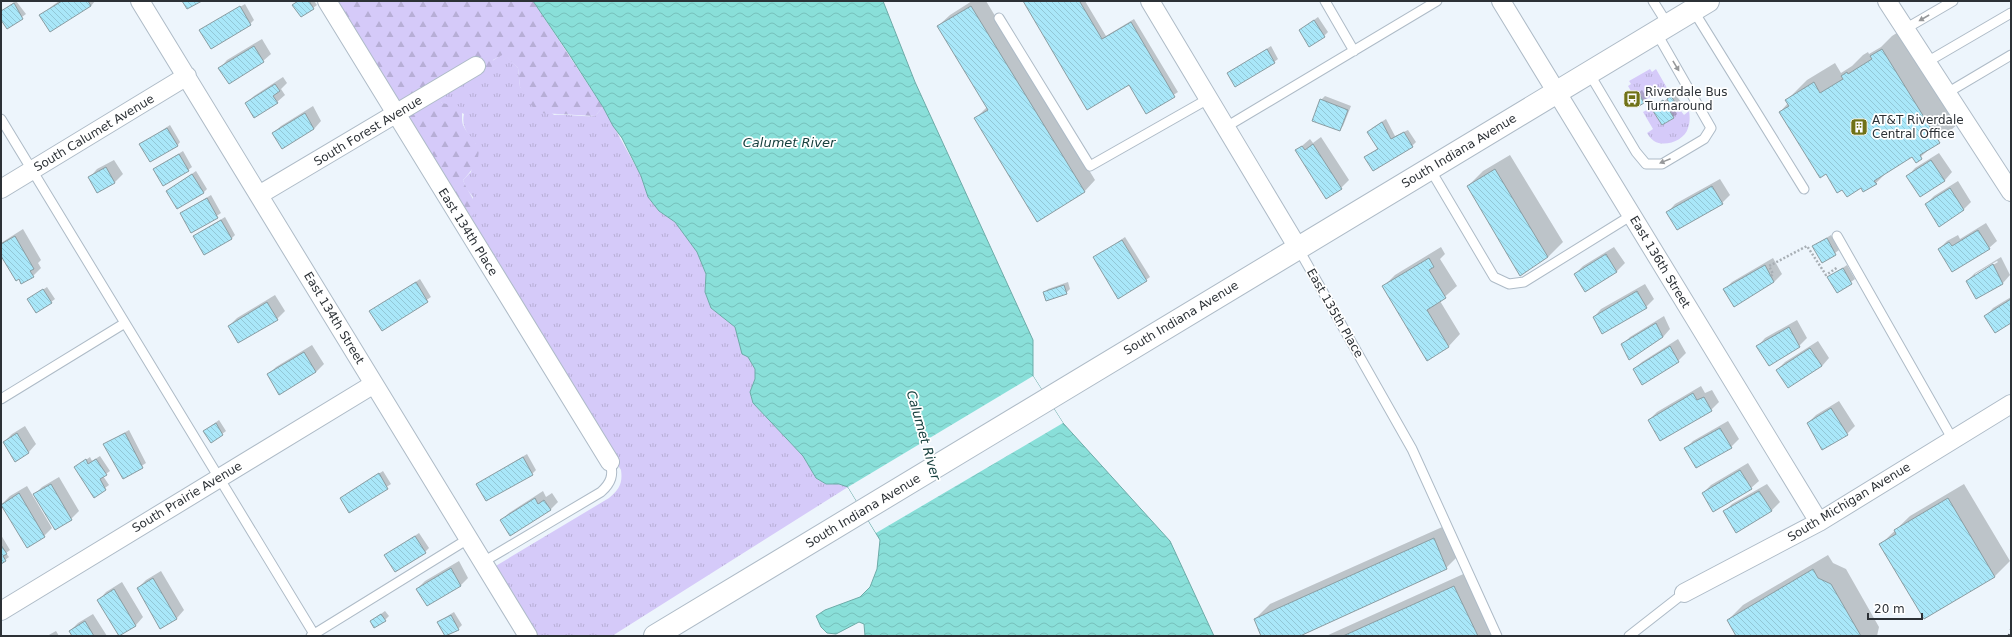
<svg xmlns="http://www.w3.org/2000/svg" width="2012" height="637" font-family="'DejaVu Sans',sans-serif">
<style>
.grass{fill:url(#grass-tufts)}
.forest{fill:url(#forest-firs)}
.water{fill:url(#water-waves);stroke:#6daba8}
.pier{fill:#edf5fc}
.shadow{fill:#0003;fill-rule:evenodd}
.building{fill:url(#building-back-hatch);stroke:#8b9da2}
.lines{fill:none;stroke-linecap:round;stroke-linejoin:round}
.lane-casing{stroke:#aebbc7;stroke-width:11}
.street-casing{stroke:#aebbc7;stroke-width:20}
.secondary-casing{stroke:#aebbc7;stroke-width:24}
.path{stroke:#a8afb5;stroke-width:2.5;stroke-dasharray:2 2;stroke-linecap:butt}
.lane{stroke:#fff;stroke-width:9}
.street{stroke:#fff;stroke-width:18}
.secondary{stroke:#fff;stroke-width:22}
.rail{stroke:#4e5459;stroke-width:3;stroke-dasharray:2 4;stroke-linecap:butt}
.oneway{fill:#96989a}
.labels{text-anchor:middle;stroke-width:3.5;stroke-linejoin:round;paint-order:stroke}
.poi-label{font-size:12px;fill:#2c3136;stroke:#fff;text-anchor:start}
.street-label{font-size:12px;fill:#2c3136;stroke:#fff}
.water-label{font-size:13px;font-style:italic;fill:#17403e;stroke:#fff}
</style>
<defs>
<pattern id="grass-tufts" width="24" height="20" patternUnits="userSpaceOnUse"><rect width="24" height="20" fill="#d5caf9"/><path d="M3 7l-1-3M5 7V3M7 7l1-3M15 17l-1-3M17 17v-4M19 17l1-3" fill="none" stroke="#b7aed6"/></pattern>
<pattern id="forest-firs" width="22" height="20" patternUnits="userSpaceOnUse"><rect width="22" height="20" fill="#d5caf9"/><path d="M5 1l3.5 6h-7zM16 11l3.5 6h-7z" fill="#b7aed6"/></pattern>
<pattern id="water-waves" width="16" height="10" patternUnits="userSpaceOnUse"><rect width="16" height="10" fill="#89dfd9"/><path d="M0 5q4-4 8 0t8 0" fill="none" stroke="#76c0bb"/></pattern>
<pattern id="building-back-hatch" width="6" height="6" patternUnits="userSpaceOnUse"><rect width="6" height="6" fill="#a9e7f9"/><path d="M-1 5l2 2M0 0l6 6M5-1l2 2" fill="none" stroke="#92c7d6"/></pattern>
</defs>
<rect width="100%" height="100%" fill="#edf5fc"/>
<path class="grass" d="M 504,53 L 518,68 L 520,87 L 554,115 C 568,114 581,117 595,116 L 603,107 L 641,176 L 648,197 L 659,211 L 675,222 L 697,252 L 706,274 L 705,292 L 711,308 L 735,327 L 739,342 L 755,369 L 755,379 L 750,392 L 753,403 L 803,456 L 816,478 L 826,484 L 839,484 L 848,487 L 612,636 L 537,636 L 494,567 L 609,498 C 619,490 623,483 621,470 L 467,220 L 473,197 L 466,188 L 463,180 L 471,172 L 476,144 C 468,134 461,127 464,114 L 442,103 L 438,98 Z
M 1650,69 L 1652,72 L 1656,69 L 1667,88 L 1643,101 L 1639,93 L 1634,96 L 1628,86 L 1631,84 L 1629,81 Z
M 1671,106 L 1678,107 L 1684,115 L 1689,111 C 1690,116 1690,123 1688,128 C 1685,140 1665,148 1654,141 C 1651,139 1649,136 1647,133 L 1653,129 L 1643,112 L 1651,108 L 1662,125 L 1674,118 L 1668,107 Z"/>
<path class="forest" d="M 332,1 L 533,1 L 603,107 L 595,116 L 540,113 L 532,106 L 520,87 L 518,68 L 504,54 L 493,60 L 491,71 L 477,76 L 439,98 L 442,103 L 461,107 C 463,114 461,119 463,125 C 466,132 471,136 475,142 C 485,156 472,170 463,180 C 467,193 486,209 467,220 Z"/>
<path class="water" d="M 533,1 L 883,1 L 915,82 L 1033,340 L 1033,376 L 1063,423 L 1170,541 L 1214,636 L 865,636 L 864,624 L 859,622 L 836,634 L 827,633 L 821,627 L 816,616 L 825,610 L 860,597 L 870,587 L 877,569 L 880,540 L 848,487 L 839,484 L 826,484 L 816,478 L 803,456 L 753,403 L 750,392 L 755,379 L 755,369 L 748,357 L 742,354 L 735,327 L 711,308 L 705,292 L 706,274 L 697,252 L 675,222 L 659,211 L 648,197 L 641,176 L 622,138 L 613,126 L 603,107 L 569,54 Z"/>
<path class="pier" d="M 1033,376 L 1063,423 L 876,533 L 848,487 Z"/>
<path class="shadow" d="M 16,1 L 26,14 L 7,28 L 1,18 L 1,11 Z
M 59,1 L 95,1 L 91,6 L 40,15 Z
M 298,1 L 314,1 L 317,5 L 313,8 L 294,5 Z
M 972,1 L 986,1 L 1095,180 L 1084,192 L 975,119 L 987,107 L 938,26 L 950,15 Z
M 1024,1 L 1085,1 L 1106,36 L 1134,19 L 1178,92 L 1146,113 L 1129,84 Z
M 245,4 L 254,20 L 250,24 L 203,29 Z
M 1318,17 L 1328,32 L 1324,36 L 1304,27 Z
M 1903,29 L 1960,122 L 1916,161 L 1913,156 L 1888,171 L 1876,183 L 1843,189 L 1826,173 L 1780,112 L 1788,103 L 1787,100 L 1807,80 L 1835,63 L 1841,73 L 1852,66 L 1863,55 L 1868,52 L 1869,54 L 1881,47 L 1892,36 Z
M 262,39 L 271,54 L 263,61 L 220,68 L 227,60 Z
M 1271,46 L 1278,59 L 1274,62 L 1228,74 Z
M 283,77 L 287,83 L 281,89 L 285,95 L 277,102 L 246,103 L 254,96 Z
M 1642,90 L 1647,98 L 1640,104 L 1635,96 Z
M 1675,94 L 1681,102 L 1674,108 L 1677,114 L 1673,117 L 1653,108 Z
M 1325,96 L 1351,106 L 1343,126 L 1339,130 L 1321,100 Z
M 313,106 L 321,121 L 314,129 L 273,133 L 281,126 Z
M 1386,119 L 1395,136 L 1408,130 L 1416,142 L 1412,146 L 1366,157 L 1378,148 L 1372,128 Z
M 170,125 L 180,142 L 177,146 L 140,145 Z
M 1321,137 L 1349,180 L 1341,188 L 1296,151 L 1310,139 L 1313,143 Z
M 183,151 L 192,167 L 188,170 L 154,169 Z
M 1939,153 L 1952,172 L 1945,180 L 1920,196 L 1908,176 L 1915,168 Z
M 1510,155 L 1563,242 L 1548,257 L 1520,274 L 1468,186 L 1483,171 Z
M 114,160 L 123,174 L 115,182 L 98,191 L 90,177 L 97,169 Z
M 196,171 L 207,189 L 203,193 L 167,191 Z
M 1720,179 L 1730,195 L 1722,203 L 1668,212 L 1675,204 Z
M 1958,181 L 1971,202 L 1963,210 L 1926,204 L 1934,196 Z
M 211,195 L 221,213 L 192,232 L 181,213 Z
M 225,217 L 235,235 L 231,239 L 194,236 Z
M 1986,223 L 1997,241 L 1989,248 L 1939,249 L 1947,241 L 1958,235 L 1960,239 Z
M 23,229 L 41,260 L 38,263 L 41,268 L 33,276 L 1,254 L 1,243 Z
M 1831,235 L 1839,250 L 1823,262 L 1813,246 Z
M 1125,237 L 1150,277 L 1146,280 L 1094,258 Z
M 1441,247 L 1445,254 L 1440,259 L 1457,286 L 1440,301 L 1460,334 L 1449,346 L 1427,359 L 1383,287 L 1395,275 Z
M 1614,247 L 1625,263 L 1617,271 L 1585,291 L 1575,274 L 1583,266 Z
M 2001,257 L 2010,275 L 2003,283 L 1977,297 L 1967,281 L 1975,273 ZM 1997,261 L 1998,262 L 1975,276 L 1975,274 Z
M 1773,258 L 1782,274 L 1774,282 L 1734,306 L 1724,290 L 1732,282 Z
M 1847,265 L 1855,279 L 1837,292 L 1829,277 Z
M 420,279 L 431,297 L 382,330 L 370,312 Z
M 1068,282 L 1070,289 L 1066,293 L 1044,293 L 1048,289 Z
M 1645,284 L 1654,299 L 1646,307 L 1594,317 L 1601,309 Z
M 47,287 L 55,299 L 51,302 L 29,299 Z
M 275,295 L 285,311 L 277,319 L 229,326 L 237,318 Z
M 2011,297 L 2011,322 L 1986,316 L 1993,308 Z
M 1664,316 L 1670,329 L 1663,337 L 1622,345 L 1630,337 Z
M 1797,320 L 1807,338 L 1799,346 L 1758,346 L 1765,338 Z
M 1678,339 L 1686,353 L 1678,361 L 1643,383 L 1634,369 L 1642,362 Z
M 1818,341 L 1829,358 L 1822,366 L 1777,370 L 1785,362 Z
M 312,345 L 324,364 L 316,372 L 280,393 L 268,375 L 276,367 Z
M 1701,386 L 1705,393 L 1712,390 L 1719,402 L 1711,410 L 1649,420 L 1657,412 Z
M 1839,401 L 1855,426 L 1847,434 L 1808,423 L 1816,415 Z
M 219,420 L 226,431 L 222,434 L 204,431 Z
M 1728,421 L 1739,439 L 1731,447 L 1685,449 L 1693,441 Z
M 25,426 L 36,444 L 29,452 L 15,460 L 4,442 L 12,434 Z
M 129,430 L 146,463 L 123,478 L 105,444 Z
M 527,454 L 536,470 L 532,474 L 477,484 Z
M 100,456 L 110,471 L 103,476 L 109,485 L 94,496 L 76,467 L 90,457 L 92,461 Z
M 1748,463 L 1759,481 L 1751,488 L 1703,493 L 1711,485 Z
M 383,471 L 391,484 L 350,511 L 341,498 Z
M 59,477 L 79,511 L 71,519 L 35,494 L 42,487 Z
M 1767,484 L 1780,502 L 1772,510 L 1737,531 L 1725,511 L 1732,504 Z
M 1964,484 L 2010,561 L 1995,576 L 1924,618 L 1881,544 L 1910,516 Z
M 27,486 L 52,528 L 44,536 L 27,546 L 2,504 L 10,496 Z
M 543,491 L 546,497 L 552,493 L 558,502 L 550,510 L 501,520 L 509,513 Z
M 1449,524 L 1461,553 L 1446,568 L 1298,636 L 1262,636 L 1255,619 L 1270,604 Z
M 419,533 L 429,548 L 425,552 L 386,555 Z
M 1,535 L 10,550 L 6,553 L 9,557 L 1,563 Z
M 1828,555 L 1833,563 L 1846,569 L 1879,627 L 1877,636 L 1737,636 L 1728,620 L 1743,605 Z
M 459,561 L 468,578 L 461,585 L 417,589 L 425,581 Z
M 161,571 L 184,610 L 177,618 L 161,627 L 138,588 L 146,580 Z
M 1470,571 L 1499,636 L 1326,636 Z
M 122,582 L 143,617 L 136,625 L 120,635 L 99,600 L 106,592 Z
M 385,611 L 389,616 L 385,620 L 371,621 Z
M 454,612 L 462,625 L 458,629 L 438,622 Z
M 93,614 L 107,636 L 73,636 L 70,631 L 78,623 Z
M 56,631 L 59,636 L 47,636 Z"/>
<path class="building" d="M 62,1 L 88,1 L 91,6 L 50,32 L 39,15 Z
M 182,1 L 202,1 L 187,9 Z
M 298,1 L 309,1 L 314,9 L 301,17 L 292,5 Z
M 1023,1 L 1082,1 L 1080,2 L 1102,39 L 1131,22 L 1175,97 L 1146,114 L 1129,85 L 1087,110 Z
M 14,3 L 23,19 L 7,29 L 1,20 L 1,11 Z
M 240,6 L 251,25 L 211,49 L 199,30 Z
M 971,6 L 1085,192 L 1037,222 L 974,118 L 988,110 L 937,26 Z
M 1314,20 L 1325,37 L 1309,47 L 1299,30 Z
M 254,46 L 264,62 L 229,84 L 218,68 Z
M 1267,49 L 1275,63 L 1235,87 L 1227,73 Z
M 1882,49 L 1940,143 L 1920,155 L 1922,159 L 1916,163 L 1912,157 L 1874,181 L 1877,184 L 1863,192 L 1861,188 L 1847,197 L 1842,190 L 1837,193 L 1826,174 L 1820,178 L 1779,112 L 1789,106 L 1785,100 L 1814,82 L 1820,93 L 1843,79 L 1841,76 L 1847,72 L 1848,74 L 1872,59 L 1870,56 Z
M 275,84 L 280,91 L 273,96 L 278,103 L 254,118 L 245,103 Z
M 1639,93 L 1644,103 L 1639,106 L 1634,96 Z
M 1671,96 L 1678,107 L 1673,110 L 1667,99 Z
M 1320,99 L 1348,110 L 1340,131 L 1312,121 Z
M 1663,100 L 1674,118 L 1662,125 L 1651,108 Z
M 305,113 L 314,129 L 282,149 L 272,133 Z
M 1382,122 L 1391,139 L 1404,132 L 1413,147 L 1373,171 L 1364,157 L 1378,149 L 1367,132 Z
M 167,128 L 178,146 L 150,162 L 139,144 Z
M 1313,144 L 1342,189 L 1326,199 L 1295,150 L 1302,146 L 1305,150 Z
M 179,154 L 189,171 L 163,186 L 153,169 Z
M 1931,160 L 1945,181 L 1920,197 L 1906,176 Z
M 106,167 L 115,183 L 97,193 L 88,177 Z
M 1495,169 L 1548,257 L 1520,276 L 1467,186 Z
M 192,174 L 204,193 L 177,209 L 166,191 Z
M 1712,186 L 1723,204 L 1677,230 L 1666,212 Z
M 1950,188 L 1964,210 L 1939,227 L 1925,204 Z
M 207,198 L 218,218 L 191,233 L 180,213 Z
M 221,220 L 232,239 L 204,255 L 193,236 Z
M 1978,230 L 1990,249 L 1952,272 L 1938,249 L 1949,242 L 1952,246 Z
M 15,236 L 34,269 L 30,271 L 34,277 L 21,284 L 19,279 L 16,281 L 1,256 L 1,244 Z
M 1827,238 L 1836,255 L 1822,263 L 1812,246 Z
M 1122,240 L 1147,281 L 1118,299 L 1093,257 Z
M 1606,254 L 1617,272 L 1585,292 L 1574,274 Z
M 1429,258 L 1434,267 L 1429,270 L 1446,298 L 1427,310 L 1449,347 L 1427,361 L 1382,286 Z
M 1993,264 L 2003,284 L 1976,299 L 1966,281 Z
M 1765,265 L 1774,282 L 1734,307 L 1723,289 Z
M 1843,268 L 1852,284 L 1837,293 L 1827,277 Z
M 416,282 L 428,302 L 382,331 L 369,311 Z
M 1064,285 L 1067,294 L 1046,301 L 1043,292 Z
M 43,289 L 52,303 L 36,313 L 27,299 Z
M 1637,291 L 1647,308 L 1602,334 L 1593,317 Z
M 2011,299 L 2011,323 L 1995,333 L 1984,316 Z
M 267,302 L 278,320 L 238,343 L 228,326 Z
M 1656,323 L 1663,337 L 1629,360 L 1621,344 Z
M 1789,327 L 1800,347 L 1769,366 L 1756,346 Z
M 1670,346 L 1679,362 L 1642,385 L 1633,369 Z
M 1810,348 L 1822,366 L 1788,388 L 1776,370 Z
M 304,352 L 316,372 L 279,395 L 267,374 Z
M 1693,393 L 1697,400 L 1704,397 L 1712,411 L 1660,441 L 1648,420 Z
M 1831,408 L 1848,435 L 1822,450 L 1807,423 Z
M 216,423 L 223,435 L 211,443 L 203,431 Z
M 1720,428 L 1732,448 L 1696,468 L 1684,448 Z
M 17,433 L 29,453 L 15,462 L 3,442 Z
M 125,433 L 143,468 L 123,479 L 103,444 Z
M 523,457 L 533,475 L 486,501 L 476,484 Z
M 86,459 L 88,464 L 96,459 L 107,475 L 100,479 L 106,490 L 94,498 L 74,467 Z
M 1740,470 L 1752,489 L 1713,512 L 1702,493 Z
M 379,473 L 388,489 L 349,513 L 340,498 Z
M 51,484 L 72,520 L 55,530 L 33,494 Z
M 1759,491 L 1772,511 L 1736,533 L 1723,511 Z
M 19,493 L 45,537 L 27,548 L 1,505 Z
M 535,498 L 538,504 L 544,500 L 551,510 L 510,536 L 500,520 Z
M 1948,498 L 1995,577 L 1924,619 L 1879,544 L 1896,534 L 1894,530 Z
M 415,536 L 426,553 L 395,572 L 384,555 Z
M 1434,538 L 1447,569 L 1300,636 L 1261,636 L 1254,619 Z
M 1,545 L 7,554 L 3,556 L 6,561 L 1,564 Z
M 451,568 L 461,586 L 427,606 L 416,589 Z
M 1813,569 L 1818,578 L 1831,584 L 1861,636 L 1736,636 L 1727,620 Z
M 153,578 L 177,619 L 160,629 L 137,588 Z
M 1454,586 L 1478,636 L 1343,636 Z
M 114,589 L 136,626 L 119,636 L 97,600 Z
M 381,614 L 386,621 L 374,628 L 370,621 Z
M 451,615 L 459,630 L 445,636 L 437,622 Z
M 85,621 L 94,636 L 72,636 L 69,631 Z"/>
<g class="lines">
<defs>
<path id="lane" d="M 1325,1 L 1354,51
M 1653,1 L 1668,25
M 1693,10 L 1804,189
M 999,18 L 1090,166 L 1208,99
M 1905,29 L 1953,1
M 1927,62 L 2011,13
M 1589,73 L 1636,152 L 1646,164 L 1662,164 L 1704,139 L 1711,128 L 1656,32
M 1947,93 L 2011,55
M 1,119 L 314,634
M 1226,127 L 1437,1
M 1430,169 L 1494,277 L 1509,284 L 1524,282 L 1632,215
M 1837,236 L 1953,440
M 1298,248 L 1412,449 L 1497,636
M 1,399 L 125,323
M 483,562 L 601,492 C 611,483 614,475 610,462
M 311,636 L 468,539
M 1629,636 L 1684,593"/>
<path id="street" d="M 140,1 L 528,636
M 327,1 L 610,462
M 1150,1 L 1298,248
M 1501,1 L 1819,522
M 1887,1 L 2011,192
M 1,189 L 187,76
M 259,195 L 476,66
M 1684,593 L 1819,522 L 2011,404
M 1,611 L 374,384"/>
<path id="secondary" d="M 655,636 L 1708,1"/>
</defs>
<use href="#lane" class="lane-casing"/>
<use href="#street" class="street-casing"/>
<use href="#secondary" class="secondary-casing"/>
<path class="path" d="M 1771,276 L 1773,274 L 1769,266 L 1807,246 L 1826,275 L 1838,267"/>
<use href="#lane" class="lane"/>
<use href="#street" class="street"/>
<use href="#secondary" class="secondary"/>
<path class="rail" d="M 2009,636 L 2011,630"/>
</g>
<defs><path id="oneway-solid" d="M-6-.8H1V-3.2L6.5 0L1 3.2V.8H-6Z"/></defs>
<g class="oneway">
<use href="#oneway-solid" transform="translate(1924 18) rotate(150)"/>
<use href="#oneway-solid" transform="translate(1676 66) rotate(59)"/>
<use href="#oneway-solid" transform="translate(1665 161) rotate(158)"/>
</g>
<defs>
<symbol id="bus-square" viewBox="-11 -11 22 22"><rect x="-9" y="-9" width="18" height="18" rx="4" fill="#707217" stroke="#fff"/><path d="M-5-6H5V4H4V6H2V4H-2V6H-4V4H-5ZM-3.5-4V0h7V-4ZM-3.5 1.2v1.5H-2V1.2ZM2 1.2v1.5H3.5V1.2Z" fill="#fff"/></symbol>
<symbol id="building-square" viewBox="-11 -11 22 22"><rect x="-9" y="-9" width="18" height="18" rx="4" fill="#707217" stroke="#fff"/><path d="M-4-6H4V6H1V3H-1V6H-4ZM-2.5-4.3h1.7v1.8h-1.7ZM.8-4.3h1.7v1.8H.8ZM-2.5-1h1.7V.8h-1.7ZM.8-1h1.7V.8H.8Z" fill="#fff"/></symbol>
</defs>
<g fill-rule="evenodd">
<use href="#bus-square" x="1622" y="89" width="20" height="20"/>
<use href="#building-square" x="1849" y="117" width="20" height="20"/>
</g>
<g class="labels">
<g class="poi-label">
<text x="1645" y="96">Riverdale Bus<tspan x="1645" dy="14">Turnaround</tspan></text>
<text x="1872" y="124">AT&amp;T Riverdale<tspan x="1872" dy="14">Central Office</tspan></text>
</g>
<g class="street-label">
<text transform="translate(368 131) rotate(-31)" y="4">South Forest Avenue</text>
<text transform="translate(94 133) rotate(-31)" y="4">South Calumet Avenue</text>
<text transform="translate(1459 151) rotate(-31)" y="4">South Indiana Avenue</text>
<text transform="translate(468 232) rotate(58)" y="4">East 134th Place</text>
<text transform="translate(1660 262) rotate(59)" y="4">East 136th Street</text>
<text transform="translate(1335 313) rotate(60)" y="4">East 135th Place</text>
<text transform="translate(334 318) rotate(59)" y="4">East 134th Street</text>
<text transform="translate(1181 318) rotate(-31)" y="4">South Indiana Avenue</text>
<text transform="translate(187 497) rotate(-31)" y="4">South Prairie Avenue</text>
<text transform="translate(1849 502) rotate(-31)" y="4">South Michigan Avenue</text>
<text transform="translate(863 511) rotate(-31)" y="4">South Indiana Avenue</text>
</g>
<g class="water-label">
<text x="789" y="147">Calumet River</text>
<text transform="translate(924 435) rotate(74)" y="5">Calumet River</text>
</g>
</g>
<rect width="2012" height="637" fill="none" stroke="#2c3136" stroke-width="4"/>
<path d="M1868 613v6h54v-6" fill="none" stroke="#2c3136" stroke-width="2"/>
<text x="1874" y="613" font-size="12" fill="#2c3136" stroke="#ffffff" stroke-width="3" paint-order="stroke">20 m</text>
</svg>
